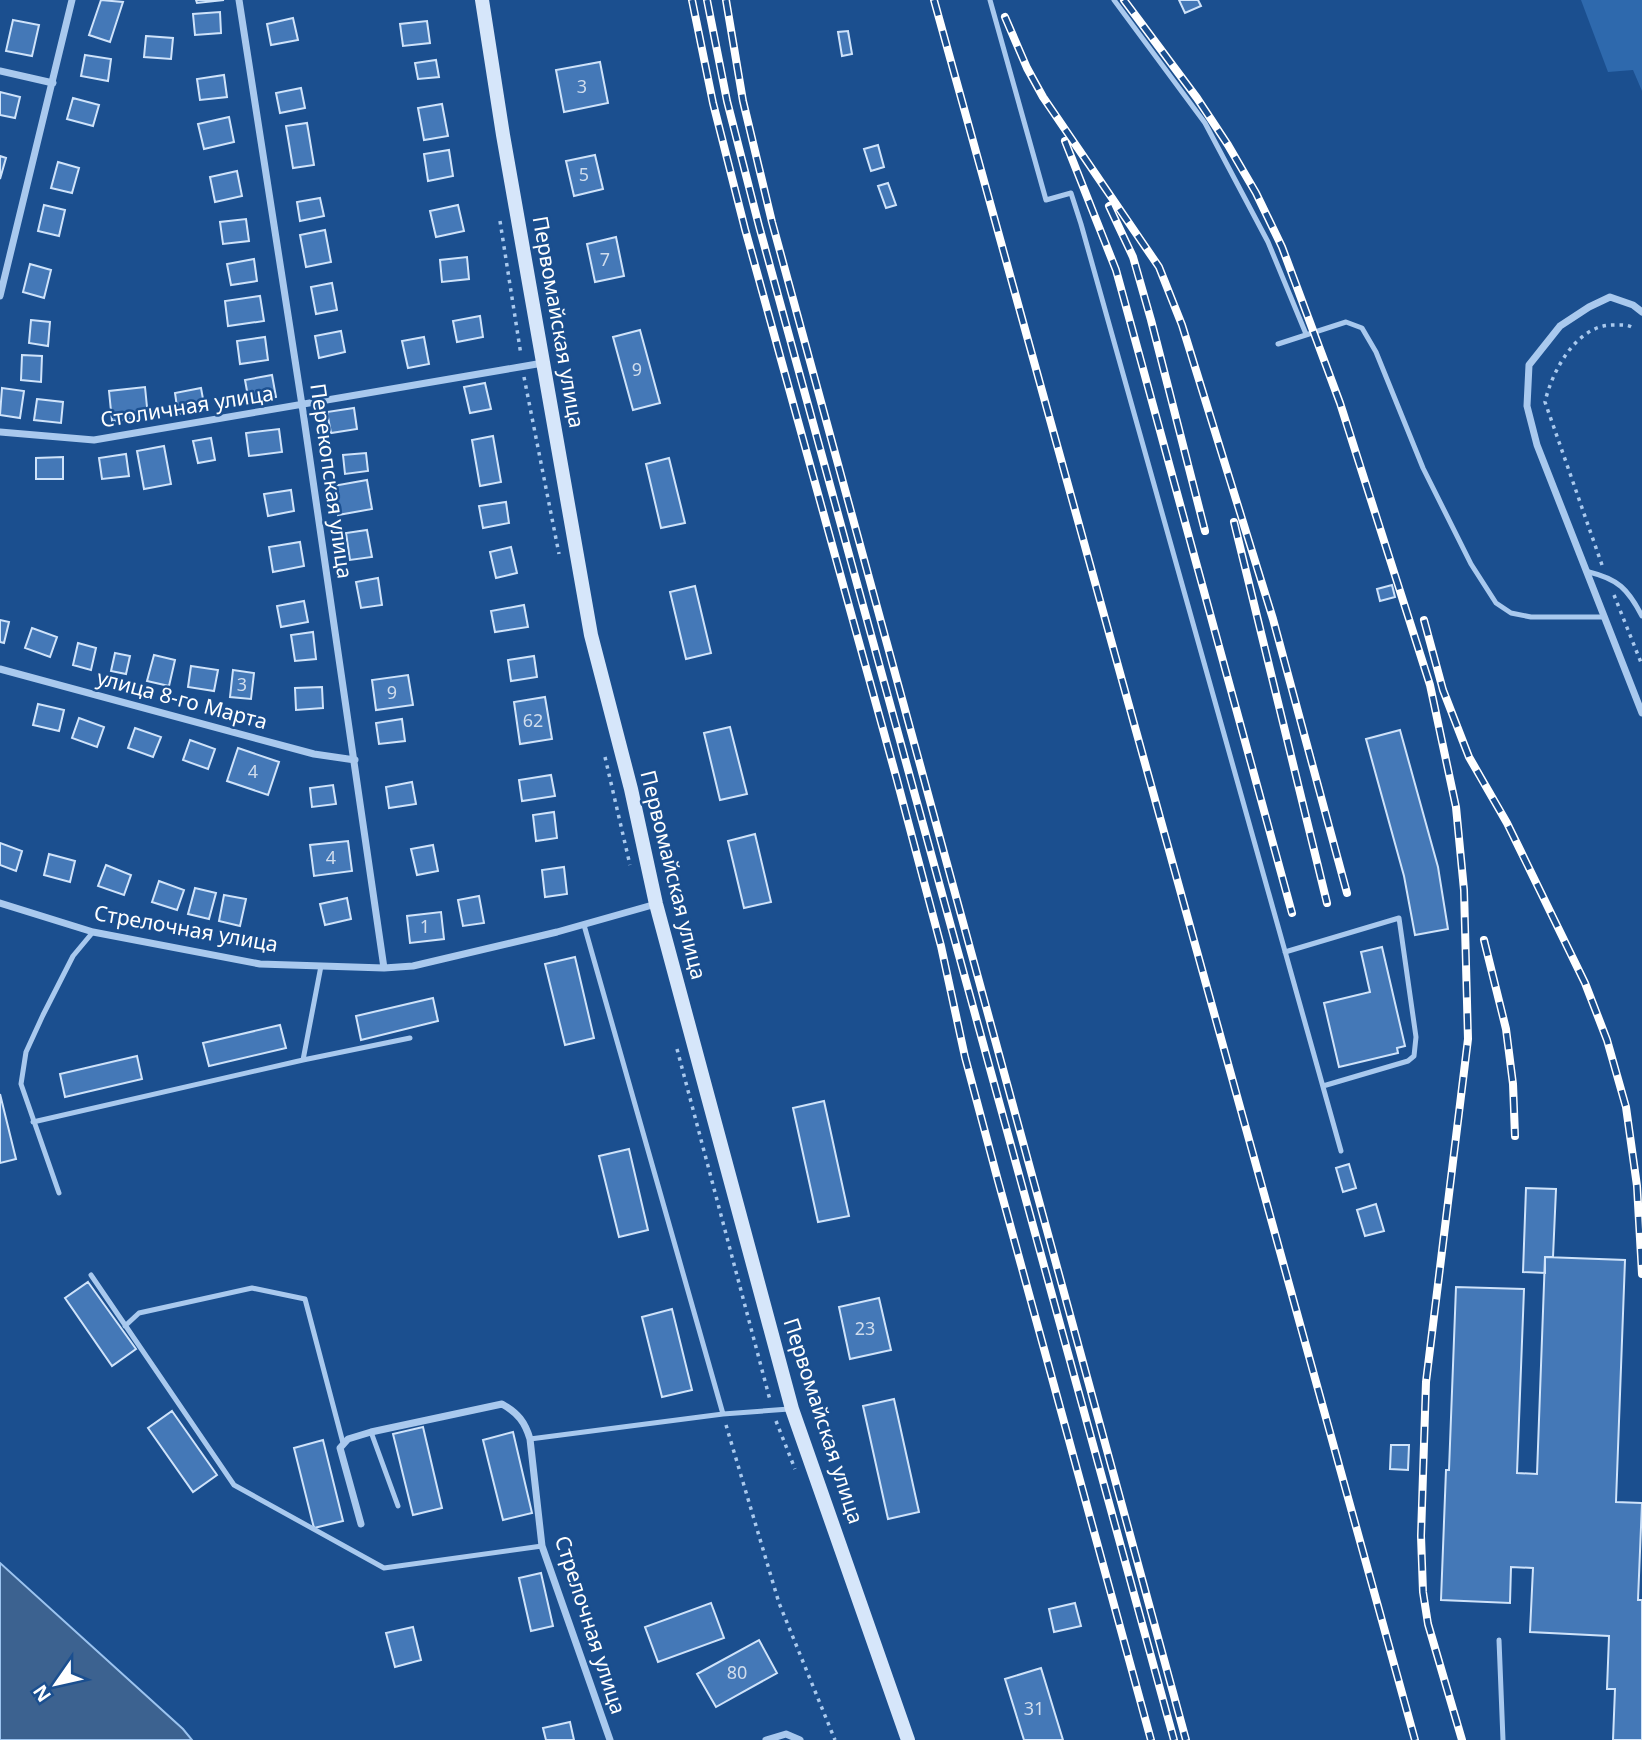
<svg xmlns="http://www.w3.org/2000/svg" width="1642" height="1740" font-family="'Noto Sans',sans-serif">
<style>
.green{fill:#2e69ad}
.water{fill:#3c6290;stroke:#9cc4f0;stroke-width:2}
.building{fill:#4478b7;stroke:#cfe3fa;stroke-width:2}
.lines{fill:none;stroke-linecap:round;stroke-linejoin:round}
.path{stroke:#a9c9ee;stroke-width:3.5;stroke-dasharray:3.5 5;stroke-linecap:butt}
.lane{stroke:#a9c9ee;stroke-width:5}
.street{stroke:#a9c9ee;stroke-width:7}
.secondary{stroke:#d6e6fa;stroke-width:14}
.rail-casing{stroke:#fff;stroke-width:8}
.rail{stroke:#1b4f8f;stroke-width:5;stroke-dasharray:16;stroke-linecap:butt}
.labels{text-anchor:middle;stroke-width:5;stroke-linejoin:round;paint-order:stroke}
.number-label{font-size:18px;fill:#d0dded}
.street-label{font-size:21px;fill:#fff;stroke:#1b4f8f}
</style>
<rect width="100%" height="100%" fill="#1b4f8f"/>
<path class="green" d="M 1581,0 L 1642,0 L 1642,91 L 1633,70 L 1608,72 Z"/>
<path class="water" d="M 0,1563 L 183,1729 L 192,1740 L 0,1740 Z"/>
<path class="building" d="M 101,0 L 123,2 L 110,42 L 89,35 Z
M 196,0 L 224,0 L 197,3 Z
M 1179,0 L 1198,0 L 1201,6 L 1185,13 Z
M 220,12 L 221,33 L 195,35 L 193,14 Z
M 293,18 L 298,40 L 271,45 L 267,24 Z
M 13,20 L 39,25 L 32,56 L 6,51 Z
M 427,21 L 430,43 L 403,46 L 400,24 Z
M 848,31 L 852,54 L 842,56 L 838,32 Z
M 146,36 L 173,38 L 171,59 L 144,57 Z
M 85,55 L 111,59 L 108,81 L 81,76 Z
M 436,60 L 439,77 L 418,79 L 415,63 Z
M 600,62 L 608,103 L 564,112 L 556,70 Z
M 224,75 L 227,97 L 200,100 L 197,79 Z
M 301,88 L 305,108 L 280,113 L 276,93 Z
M 0,92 L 20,97 L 15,118 L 0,115 Z
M 73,98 L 99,105 L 93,126 L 67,119 Z
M 442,104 L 448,136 L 424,140 L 418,108 Z
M 229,117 L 234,142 L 204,149 L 198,124 Z
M 307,123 L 314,165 L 293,168 L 286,126 Z
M 878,145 L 884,167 L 871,171 L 864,149 Z
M 449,150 L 453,176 L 428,181 L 424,154 Z
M 595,155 L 603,189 L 574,196 L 566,161 Z
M 0,156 L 6,158 L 0,179 Z
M 58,162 L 79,168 L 72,193 L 51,188 Z
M 237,171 L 242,196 L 215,202 L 210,177 Z
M 888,183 L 896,205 L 886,208 L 878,186 Z
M 320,198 L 324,216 L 300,221 L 297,202 Z
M 44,205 L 65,210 L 59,236 L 38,231 Z
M 458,205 L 464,231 L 436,237 L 430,211 Z
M 246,219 L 249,241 L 223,244 L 220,222 Z
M 325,230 L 331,262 L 306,267 L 300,235 Z
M 616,237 L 624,276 L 595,282 L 587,244 Z
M 467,257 L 469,279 L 442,282 L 440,260 Z
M 254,259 L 257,281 L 231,285 L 227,264 Z
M 30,264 L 51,270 L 44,298 L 23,292 Z
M 332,283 L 337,310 L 316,314 L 311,287 Z
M 260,296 L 264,321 L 228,326 L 225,301 Z
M 480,316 L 483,337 L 457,342 L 453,321 Z
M 31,320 L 50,322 L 48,346 L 29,343 Z
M 640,330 L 660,403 L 633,410 L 613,337 Z
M 341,331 L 345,352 L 319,358 L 315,336 Z
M 265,337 L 268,360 L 240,364 L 237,341 Z
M 424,337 L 429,364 L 408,368 L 402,341 Z
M 22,355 L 42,356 L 41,382 L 21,380 Z
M 272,375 L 276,397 L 249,402 L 245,380 Z
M 485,383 L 491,409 L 470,413 L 464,387 Z
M 145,387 L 148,417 L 112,421 L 109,391 Z
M 2,388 L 24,391 L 20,418 L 0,415 Z
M 201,388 L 205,410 L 178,414 L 175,393 Z
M 37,399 L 63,402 L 61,423 L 34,420 Z
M 354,408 L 357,429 L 331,433 L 327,412 Z
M 279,429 L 282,452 L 249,456 L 246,433 Z
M 493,436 L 501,482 L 480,486 L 472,440 Z
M 211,438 L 215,460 L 198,463 L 193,441 Z
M 164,446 L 171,484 L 144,489 L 137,451 Z
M 366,453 L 368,471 L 345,474 L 343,455 Z
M 126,454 L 129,476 L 102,479 L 99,458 Z
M 63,457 L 63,479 L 36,479 L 36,458 Z
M 669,458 L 685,523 L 661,528 L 646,464 Z
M 367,480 L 372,509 L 338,515 L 333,486 Z
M 291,490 L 294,511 L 268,516 L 264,494 Z
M 506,502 L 509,523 L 483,528 L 479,506 Z
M 367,530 L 372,557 L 350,560 L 346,533 Z
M 300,542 L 304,566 L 273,572 L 269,547 Z
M 511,547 L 517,573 L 496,578 L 490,552 Z
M 378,578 L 382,605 L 361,608 L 356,582 Z
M 1392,585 L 1395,597 L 1380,601 L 1377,589 Z
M 695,586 L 711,653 L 686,659 L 670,592 Z
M 304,601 L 308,622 L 281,627 L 277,606 Z
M 524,605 L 528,627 L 495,632 L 491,611 Z
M 0,620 L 9,622 L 4,643 L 0,642 Z
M 32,628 L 57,637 L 50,657 L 25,648 Z
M 313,632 L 316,659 L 295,661 L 291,635 Z
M 78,643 L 96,648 L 91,670 L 73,665 Z
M 115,653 L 130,656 L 126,674 L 111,671 Z
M 154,655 L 175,660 L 169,686 L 147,681 Z
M 534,656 L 537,677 L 511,681 L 508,660 Z
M 191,666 L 218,670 L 214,691 L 188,687 Z
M 233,670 L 254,673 L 251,699 L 230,697 Z
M 408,675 L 413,705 L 376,710 L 372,680 Z
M 322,687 L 323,708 L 296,710 L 295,688 Z
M 545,697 L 552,739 L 520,744 L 514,702 Z
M 38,704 L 64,710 L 59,731 L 33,725 Z
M 79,718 L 104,727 L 97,747 L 72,738 Z
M 402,719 L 405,741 L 379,744 L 376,723 Z
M 730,727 L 747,794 L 720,800 L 704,733 Z
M 135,728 L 161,737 L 153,757 L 128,748 Z
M 1400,730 L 1438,867 L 1448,929 L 1415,935 L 1404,876 L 1366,739 Z
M 190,740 L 215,749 L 208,769 L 183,760 Z
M 238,748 L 279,762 L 268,795 L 227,781 Z
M 551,775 L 555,796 L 522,801 L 519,780 Z
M 412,782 L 416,804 L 389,808 L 386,787 Z
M 333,785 L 336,804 L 312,807 L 310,788 Z
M 554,812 L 557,838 L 536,841 L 533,815 Z
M 755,834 L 771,902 L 744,908 L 728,841 Z
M 348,841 L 352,871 L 314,876 L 310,845 Z
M 0,843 L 22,851 L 16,871 L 0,865 Z
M 433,845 L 438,871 L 417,875 L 411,849 Z
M 49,854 L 75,861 L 70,882 L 44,875 Z
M 106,865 L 131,875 L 124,895 L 98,886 Z
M 564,867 L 567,894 L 545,897 L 542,870 Z
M 159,881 L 184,890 L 177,910 L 152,902 Z
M 195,888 L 216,893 L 209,919 L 188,914 Z
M 224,895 L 246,899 L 240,926 L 219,921 Z
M 479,896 L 484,923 L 463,926 L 458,900 Z
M 347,898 L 351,919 L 325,925 L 320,904 Z
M 441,912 L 444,939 L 410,943 L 407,916 Z
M 1382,947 L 1405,1046 L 1397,1048 L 1398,1053 L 1339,1067 L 1324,1003 L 1370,992 L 1361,952 Z
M 575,957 L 594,1038 L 565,1045 L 545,964 Z
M 433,998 L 438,1021 L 361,1040 L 356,1016 Z
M 280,1025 L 286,1048 L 209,1066 L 203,1043 Z
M 137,1056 L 142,1079 L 65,1097 L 60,1074 Z
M 0,1094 L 16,1159 L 0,1163 Z
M 824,1101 L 849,1216 L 818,1222 L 793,1108 Z
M 629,1149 L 648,1230 L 619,1237 L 599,1156 Z
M 1349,1164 L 1356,1188 L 1343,1192 L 1336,1168 Z
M 1526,1188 L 1556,1189 L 1553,1257 L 1545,1257 L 1545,1273 L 1523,1272 Z
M 1376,1204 L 1384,1231 L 1365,1236 L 1357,1210 Z
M 1545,1257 L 1625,1260 L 1616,1502 L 1642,1503 L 1638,1600 L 1642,1600 L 1642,1740 L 1613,1740 L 1615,1689 L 1607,1689 L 1609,1636 L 1530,1632 L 1533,1568 L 1511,1567 L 1510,1603 L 1441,1600 L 1446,1470 L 1449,1470 L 1456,1287 L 1524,1289 L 1517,1473 L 1537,1474 Z
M 88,1282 L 136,1349 L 112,1366 L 65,1298 Z
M 879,1298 L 891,1350 L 850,1359 L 839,1307 Z
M 672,1309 L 692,1390 L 662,1397 L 642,1317 Z
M 894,1399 L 919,1512 L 888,1519 L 863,1406 Z
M 172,1411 L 217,1475 L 193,1492 L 148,1428 Z
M 423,1427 L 442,1508 L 413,1515 L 393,1434 Z
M 513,1432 L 532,1513 L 503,1520 L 483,1440 Z
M 323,1440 L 343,1521 L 314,1528 L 294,1448 Z
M 1391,1445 L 1409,1445 L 1408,1470 L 1390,1469 Z
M 541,1573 L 553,1626 L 531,1631 L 519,1578 Z
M 711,1603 L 724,1638 L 658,1662 L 645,1627 Z
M 1075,1603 L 1081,1626 L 1054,1632 L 1049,1609 Z
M 413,1627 L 421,1660 L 395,1667 L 386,1633 Z
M 759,1640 L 777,1673 L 716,1707 L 697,1674 Z
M 1041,1668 L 1063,1740 L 1024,1740 L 1005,1679 Z
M 570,1722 L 574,1740 L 546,1740 L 543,1728 Z"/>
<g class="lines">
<path class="path" d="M 500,221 L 521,355
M 524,377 L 559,554
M 1602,565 L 1545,402 C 1552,371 1577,324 1614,325 C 1623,325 1628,324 1635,329
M 1614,595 L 1642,665
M 605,757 L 630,865
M 677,1049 L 770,1400
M 776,1421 L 795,1469
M 726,1425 L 779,1603 L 835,1740"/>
<path class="lane" d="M 990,0 L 1046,200 L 1071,193 L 1081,224 L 1341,1151
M 1114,0 L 1205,123 L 1268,242 L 1306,334
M 1278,344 L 1346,322 L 1362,328 L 1376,352 L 1423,468 L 1471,564 L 1496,603 L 1511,613 L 1531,617 L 1604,617
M 1589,572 C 1618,579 1628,589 1642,616
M 584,925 L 723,1414
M 1285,952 L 1399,918 L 1416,1037 L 1414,1056 L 1408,1061 L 1323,1086
M 303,1060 L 410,1038
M 33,1122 L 303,1060 L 321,966
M 59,1193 L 21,1084 L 26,1052 L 43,1015 L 73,956 L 93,932
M 91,1275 L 234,1485 L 384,1568 L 542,1546
M 125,1326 L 139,1313 L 252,1288 L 305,1299 L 343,1443
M 371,1432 L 398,1506
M 530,1439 L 723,1414 L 789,1409
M 1499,1640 L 1503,1740"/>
<path class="street" d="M 239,0 L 302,405 L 384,968
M 0,71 L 53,83
M 0,296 L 72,0
M 1642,312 L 1633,305 L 1610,297 L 1589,307 L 1560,326 L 1529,365 L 1527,406 L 1537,445 L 1642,713
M 0,432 L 94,440 L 543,363
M 0,669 L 314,754 L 355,760
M 0,903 L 93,932 L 260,964 L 384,968 L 413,966 L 557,932 L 656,904
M 361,1524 L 340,1448 L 348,1439 L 371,1432 L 502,1404 C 518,1413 525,1422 530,1439 L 542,1546 L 610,1740
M 766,1740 L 786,1734 L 800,1740"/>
<path class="secondary" d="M 482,0 L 503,135 L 591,635 L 631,789 L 656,904 L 792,1409 L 908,1740"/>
<defs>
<path id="rail" d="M 692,0 L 713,103 L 745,229 L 897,780 L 941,946 L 965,1057 L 997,1177 L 1151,1740
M 707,0 L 727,101 L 759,226 L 1174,1740
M 726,0 L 743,101 L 772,222 L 1186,1740
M 934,0 L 1415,1740
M 1124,0 L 1197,98 L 1228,145 L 1256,193 L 1282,247 L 1340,403 L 1430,685 L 1456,807 L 1464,890 L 1468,1039 L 1426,1382 L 1421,1536 L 1423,1592 L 1428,1624 L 1462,1740
M 1005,17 L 1027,68 L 1043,97 L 1159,267 L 1182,325 L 1273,619 L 1347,893
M 1065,141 L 1116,270 L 1292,913
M 1109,206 L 1133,257 L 1151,320 L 1205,531
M 1234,522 L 1327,903
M 1424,620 L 1443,690 L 1469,757 L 1507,823 L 1585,983 L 1607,1040 L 1626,1107 L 1637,1186 L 1642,1274
M 1484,940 L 1506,1029 L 1513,1084 L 1515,1136"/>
</defs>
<use href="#rail" class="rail-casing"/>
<use href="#rail" class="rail"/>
</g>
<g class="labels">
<g class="number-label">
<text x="582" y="93">3</text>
<text x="584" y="181">5</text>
<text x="605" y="266">7</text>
<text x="637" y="376">9</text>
<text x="242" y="691">3</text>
<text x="392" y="699">9</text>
<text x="533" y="727">62</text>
<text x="253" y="778">4</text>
<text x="331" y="864">4</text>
<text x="425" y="933">1</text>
<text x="865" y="1335">23</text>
<text x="737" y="1679">80</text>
<text x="1034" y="1715">31</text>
</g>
<g class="street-label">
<text transform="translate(558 322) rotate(80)" y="7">Первомайская улица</text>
<text transform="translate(187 407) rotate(-9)" y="7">Столичная улица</text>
<text transform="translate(331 481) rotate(82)" y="7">Перекопская улица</text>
<text transform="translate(182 700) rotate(15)" y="7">улица 8-го Марта</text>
<text transform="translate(673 875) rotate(76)" y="7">Первомайская улица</text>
<text transform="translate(186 929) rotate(10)" y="7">Стрелочная улица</text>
<text transform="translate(823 1421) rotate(72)" y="7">Первомайская улица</text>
<text transform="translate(590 1625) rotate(72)" y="7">Стрелочная улица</text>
</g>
</g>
<g transform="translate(56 1684) rotate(236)" stroke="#1b4f8f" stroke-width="5" paint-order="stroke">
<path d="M0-5L12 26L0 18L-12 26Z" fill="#ffffff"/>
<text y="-10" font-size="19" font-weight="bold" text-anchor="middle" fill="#ffffff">N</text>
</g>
</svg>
